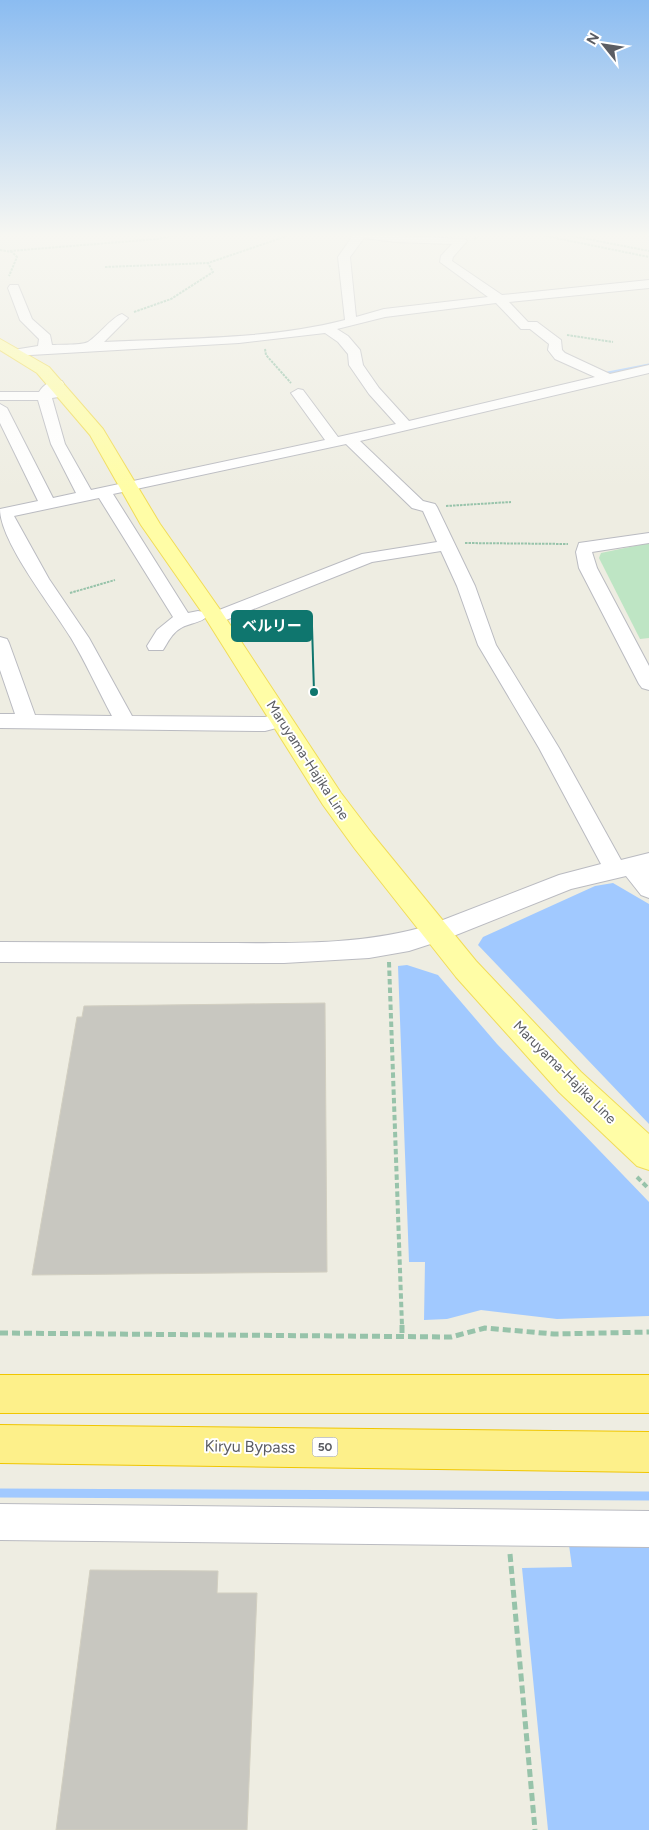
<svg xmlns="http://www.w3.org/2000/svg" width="649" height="1830" font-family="Figtree,'Noto Sans JP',sans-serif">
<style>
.green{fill:#bee5c4}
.water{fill:#a1c9ff}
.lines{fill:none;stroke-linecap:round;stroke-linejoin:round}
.stream-far1{stroke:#a1c9ff;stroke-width:3}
.stream{stroke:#a1c9ff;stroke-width:9}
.building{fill:#c8c7c0;stroke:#d2cfc1}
.minor-casing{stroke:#babbc1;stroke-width:2}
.major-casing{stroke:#f1dc58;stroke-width:2}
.highway-casing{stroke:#f0c600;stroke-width:2}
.path-far2{stroke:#97c3aa;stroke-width:2;stroke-dasharray:2.5 1;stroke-linecap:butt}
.path-far1{stroke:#97c3aa;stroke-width:4;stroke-dasharray:5.5 3;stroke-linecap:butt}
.path{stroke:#97c3aa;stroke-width:5;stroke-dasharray:8 4;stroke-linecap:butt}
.minor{fill:#fff;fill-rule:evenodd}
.major{fill:#fffda6;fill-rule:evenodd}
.highway{fill:#fdf08a;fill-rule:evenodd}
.labels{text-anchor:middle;stroke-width:4;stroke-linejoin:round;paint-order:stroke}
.shield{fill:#fff;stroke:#8c8e92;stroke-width:1}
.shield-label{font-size:12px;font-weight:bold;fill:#5b5d63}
.street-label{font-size:14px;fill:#5b5d63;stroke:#fff}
.near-street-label{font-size:16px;fill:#5b5d63;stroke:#fff}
.leader{fill:none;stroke:#0f766e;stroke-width:2}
.callout-dot{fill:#0f766e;stroke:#fff;stroke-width:2}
.callout{fill:#0f766e;stroke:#0f766e;stroke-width:2}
.callout-label{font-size:15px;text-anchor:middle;font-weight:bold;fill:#fff}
</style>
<rect width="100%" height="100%" fill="#eeede2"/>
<path class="green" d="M 649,543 L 649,638 L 640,639 L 599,558 L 601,553 Z"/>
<path class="water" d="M 613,883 L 649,904 L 649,1124 L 478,945 L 483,937 L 595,886 Z
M 407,965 L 438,975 L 497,1044 L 649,1202 L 649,1316 L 557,1319 L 481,1310 L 447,1319 L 424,1320 L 425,1262 L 409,1262 L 398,966 Z
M 569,1545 L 649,1547 L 649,1830 L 548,1830 L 522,1568 L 572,1567 Z"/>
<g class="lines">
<path class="stream-far1" d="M 608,373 L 649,365"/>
<path class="stream" d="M 0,1493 L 649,1496"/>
</g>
<path class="building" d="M 325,1003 L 327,1272 L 32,1275 L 77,1017 L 82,1017 L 84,1006 Z
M 90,1570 L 218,1571 L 217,1593 L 257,1593 L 247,1830 L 56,1830 Z"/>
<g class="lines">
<defs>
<path id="minor" d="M 354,234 L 465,239 L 467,241 L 453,257 L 452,261 L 502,295 L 649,280 L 649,288 L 509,302 L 528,322 L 537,322 L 561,340 L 562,350 L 565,353 L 610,374 L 649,365 L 649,373 L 360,441 L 423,501 L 435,504 L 437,507 L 475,586 L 496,645 L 559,748 L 621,860 L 649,853 L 649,898 L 641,895 L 626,876 L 571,889 L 446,939 L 409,951 L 369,958 L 284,963 L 0,962 L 0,942 C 72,942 144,943 216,943 C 287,943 362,946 430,925 L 559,875 L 601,864 L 539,748 L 478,645 L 457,586 L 441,551 L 372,562 L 221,622 L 209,622 L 206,618 L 209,614 L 362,554 L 437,542 L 423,511 L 412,508 L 346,444 L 113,494 L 188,613 L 198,611 L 204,612 L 207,616 C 202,623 189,623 181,628 C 172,633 168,642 163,650 L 149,650 L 147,646 L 157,630 L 173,617 L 99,498 L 14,516 L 49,579 L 89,638 L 132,716 L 265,717 L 281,713 L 288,715 L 291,720 L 288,725 L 265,731 L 0,728 L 0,714 L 15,714 L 0,670 L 0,637 L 7,639 L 9,643 L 35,715 L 112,716 C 98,690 86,663 71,638 C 53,608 0,542 0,509 L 38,501 L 0,423 L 0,404 L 7,408 L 53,498 L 76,493 L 51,444 L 38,400 L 0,400 L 0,392 L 39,392 C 44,384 53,379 62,381 L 64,384 L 58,389 L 65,390 L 67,393 L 65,396 L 52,398 L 65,444 L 91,490 L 325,440 L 291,393 L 298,389 L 303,390 L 338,437 L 396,424 L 369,394 L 349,365 L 348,354 L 338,342 L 325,333 L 239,343 L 13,356 L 11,353 L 13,350 L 38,346 L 39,339 L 20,320 L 8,288 L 10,285 L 18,285 L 32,319 L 50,335 L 52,345 C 62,344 79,346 88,342 C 99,335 112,317 122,314 L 128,318 L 104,342 C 183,338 267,340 345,320 L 338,257 ZM 364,238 L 396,242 L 452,244 L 441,256 L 440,262 L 488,297 L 384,309 L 356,317 L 350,257 ZM 496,303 L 521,329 L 530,329 L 549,344 L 548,350 L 555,359 L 595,377 L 409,421 L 379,388 L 363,365 L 360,350 L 348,336 L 337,329 L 385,317 Z
M 649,533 L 649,543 L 592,552 L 597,568 L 649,666 L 649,690 L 642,688 L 639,684 L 579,568 L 576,552 L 579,543 Z
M 0,1504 L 649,1511 L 649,1547 L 0,1540 Z"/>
<path id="major" d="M 0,339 L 49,367 L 103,429 L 160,524 L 221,611 L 341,793 L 373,835 L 476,961 L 581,1072 L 649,1134 L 649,1170 L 637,1166 L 559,1092 L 456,977 L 355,849 L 323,805 L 201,611 L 141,525 L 90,435 L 37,373 L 0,350 Z"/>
<path id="highway" d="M 0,1375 L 649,1375 L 649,1413 L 0,1413 Z
M 0,1425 L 649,1432 L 649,1472 L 0,1463 Z"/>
</defs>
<use href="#minor" class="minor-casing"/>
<use href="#major" class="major-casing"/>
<use href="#highway" class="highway-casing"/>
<path class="path-far2" d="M 536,234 L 649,257
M 562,234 L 649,251
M 474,239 L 482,234
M 0,250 L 12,252 L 17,257 L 9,276
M 10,251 L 157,239 L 183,234
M 105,267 L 208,263 L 293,234
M 134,312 L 171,299 L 213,272 L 208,263
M 567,335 L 613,342
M 265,349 L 266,355 L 291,383
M 446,506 L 511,502
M 465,543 L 568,544
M 70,593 L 115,580"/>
<path class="path-far1" d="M 389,962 L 402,1326
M 637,1177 L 649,1189"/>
<path class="path" d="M 402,1325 L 402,1336
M 0,1333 L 451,1337 L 485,1328 L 554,1334 L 649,1332
M 510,1554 L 535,1830"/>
<use href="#minor" class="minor"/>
<use href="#major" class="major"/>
<use href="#highway" class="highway"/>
</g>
<linearGradient id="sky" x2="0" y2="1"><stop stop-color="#8bbcf1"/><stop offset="0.48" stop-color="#f7f7f2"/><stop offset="1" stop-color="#f7f7f2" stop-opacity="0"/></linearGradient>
<rect width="649" height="490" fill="url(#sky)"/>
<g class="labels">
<rect class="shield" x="312.5" y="1437.5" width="25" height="19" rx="4"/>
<g class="shield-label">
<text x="325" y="1451">50</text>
</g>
<g class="street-label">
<text transform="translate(308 760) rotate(57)" y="5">Maruyama-Hajika Line</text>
<text transform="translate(565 1072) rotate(45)" y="5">Maruyama-Hajika Line</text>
</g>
<g class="near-street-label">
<text transform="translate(250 1446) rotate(1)" y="6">Kiryu Bypass</text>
</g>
</g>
<path class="leader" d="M314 692L312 626"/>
<circle class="callout-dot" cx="314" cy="692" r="5"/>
<rect class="callout" x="232" y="611" width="80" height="30" rx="5"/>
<g class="callout-label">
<text x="272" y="631">ベルリー</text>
</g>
<g transform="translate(604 45) rotate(300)" stroke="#ffffff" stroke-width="4" paint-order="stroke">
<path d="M0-4L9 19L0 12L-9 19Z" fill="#5b5d63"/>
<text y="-8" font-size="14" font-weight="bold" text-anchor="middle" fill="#5b5d63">N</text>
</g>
</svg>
